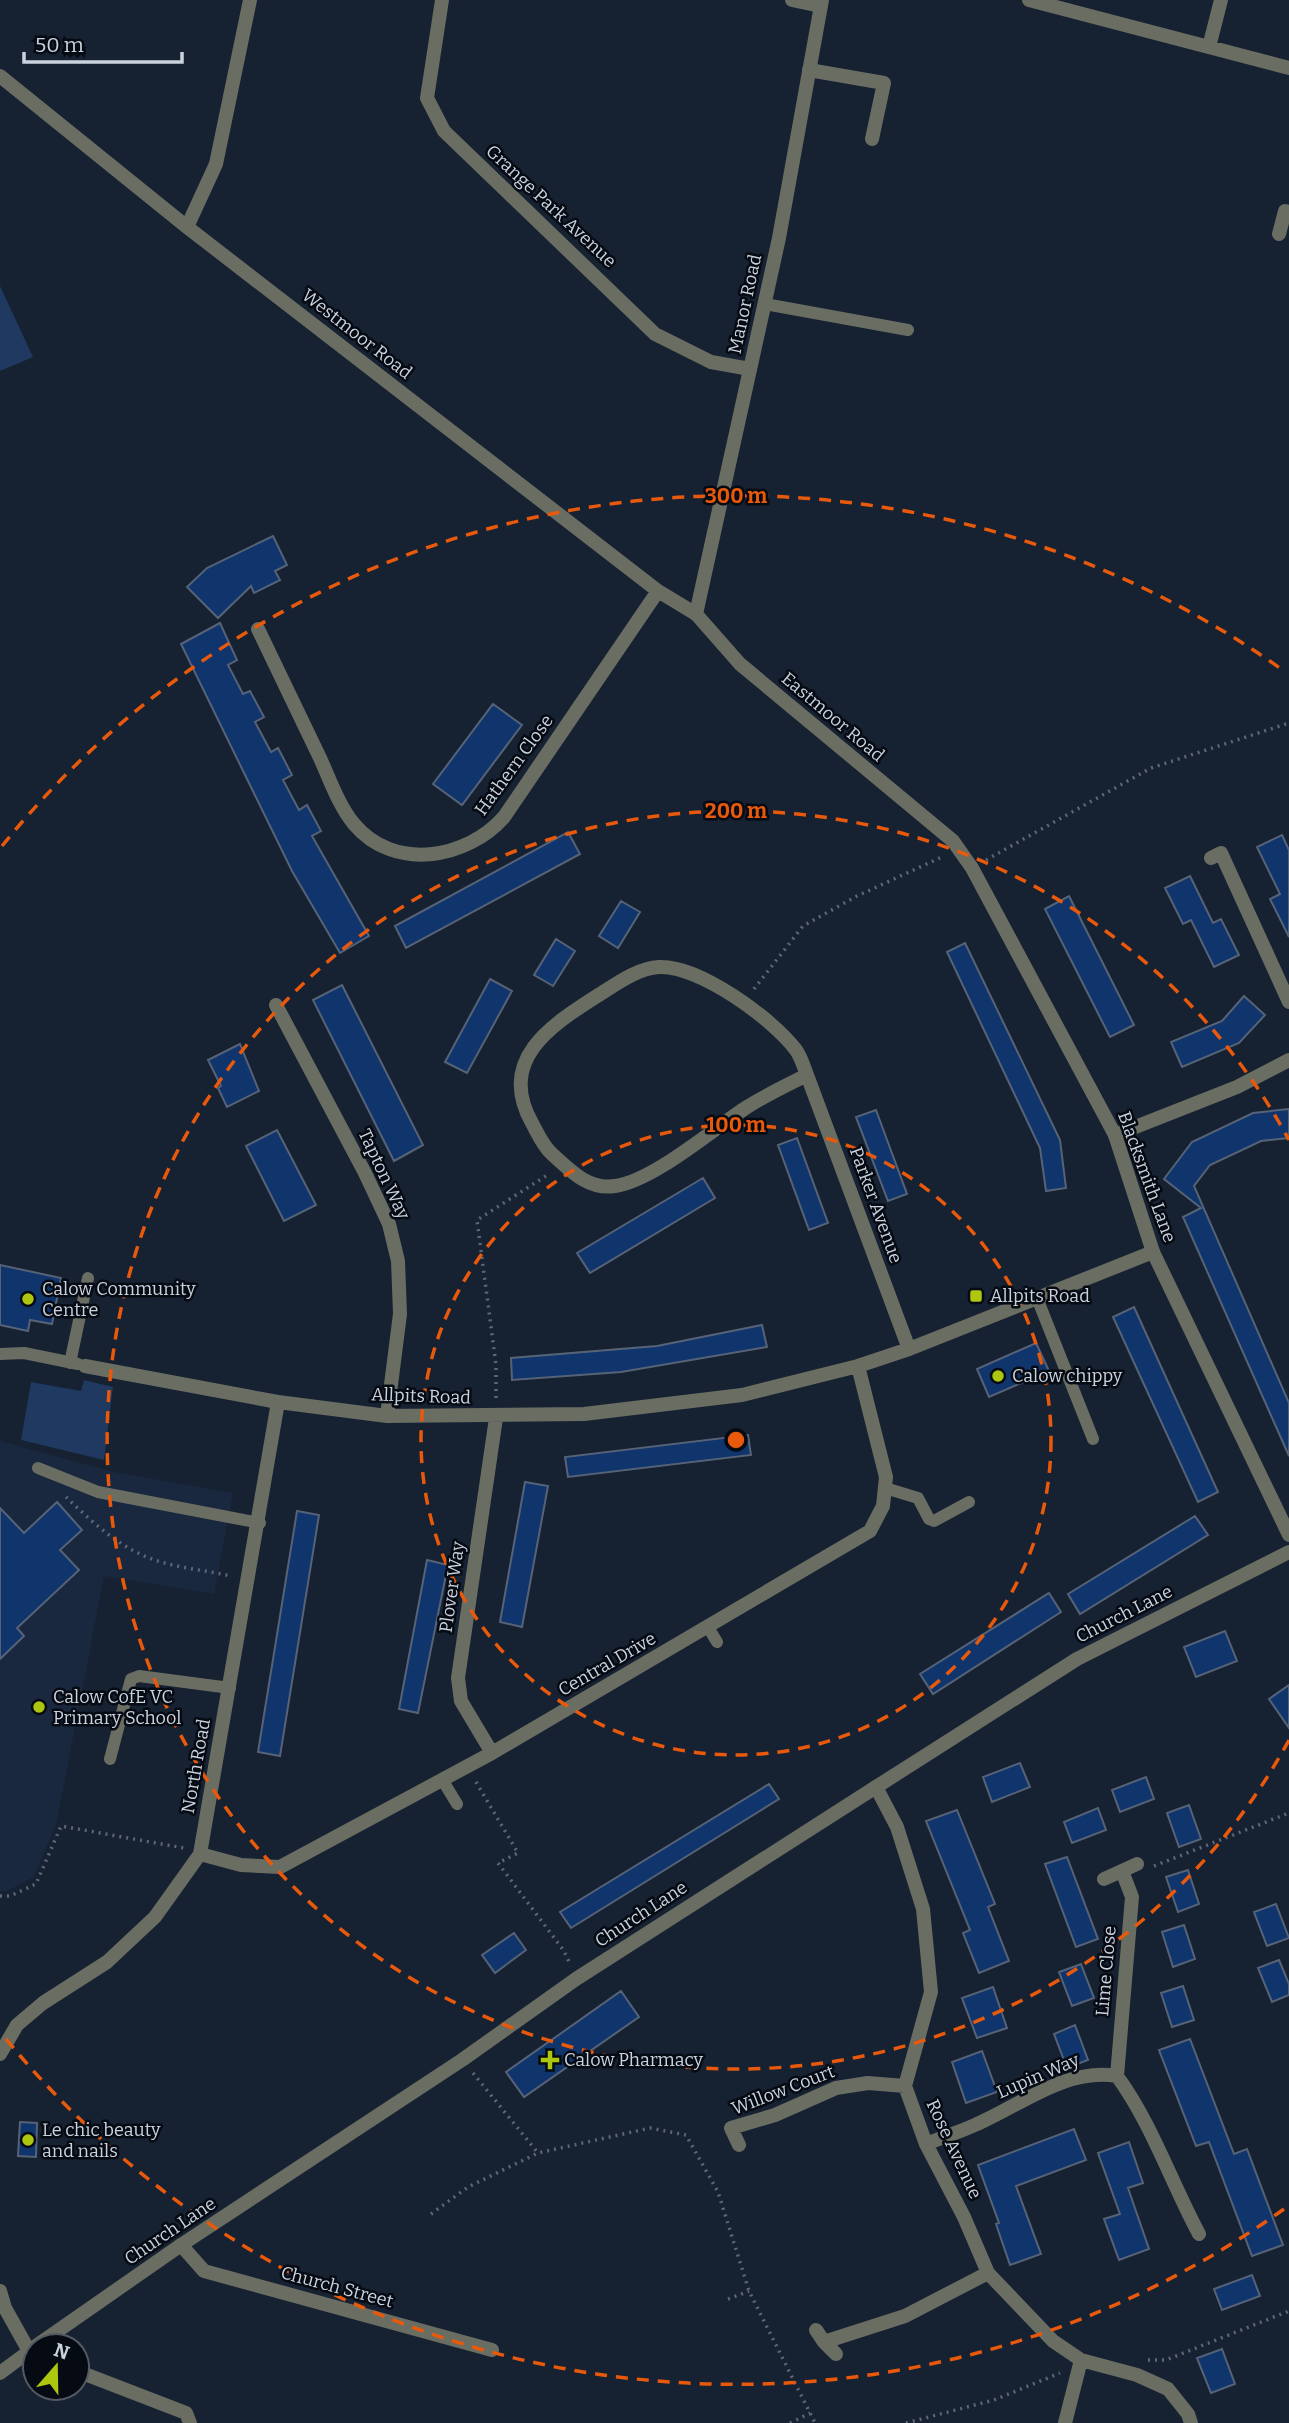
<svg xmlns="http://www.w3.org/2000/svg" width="1289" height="2423" font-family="Bitter,serif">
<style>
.built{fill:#1a283f}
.green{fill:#1f3961}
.building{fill:#10346c;stroke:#566377;stroke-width:2}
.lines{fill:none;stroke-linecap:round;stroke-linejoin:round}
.path{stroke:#5d6776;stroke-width:3.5;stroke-dasharray:2 5;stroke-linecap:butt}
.service{stroke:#6a6d62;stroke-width:12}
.minor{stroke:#6a6d62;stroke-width:14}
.tertiary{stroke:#6a6d62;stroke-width:14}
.ring{fill:none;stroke:#e8590c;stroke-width:3.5;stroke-dasharray:12 9}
.poi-dot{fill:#adc60f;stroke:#060a12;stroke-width:2.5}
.labels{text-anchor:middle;stroke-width:5;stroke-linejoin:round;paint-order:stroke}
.street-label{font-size:18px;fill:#cad2de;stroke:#060a12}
.poi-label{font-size:18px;fill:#cad2de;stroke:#060a12;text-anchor:start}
.centre{fill:#e8590c;stroke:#060a12;stroke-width:3.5}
.ring-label{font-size:21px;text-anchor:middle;font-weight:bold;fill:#e8590c;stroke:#060a12;stroke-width:5;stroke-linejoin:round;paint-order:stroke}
</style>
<rect width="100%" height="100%" fill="#162132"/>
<path class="built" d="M 0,1441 L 114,1472 L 233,1493 L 214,1594 L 104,1576 L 57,1821 L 34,1877 L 7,1891 L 0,1891 Z"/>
<path class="green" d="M 0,286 L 33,357 L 0,371 Z
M 84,1380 L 113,1387 L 104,1460 L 21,1440 L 31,1382 L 81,1391 Z"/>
<path class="building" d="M 273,536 L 287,565 L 275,571 L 280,580 L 254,593 L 251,586 L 218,618 L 187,587 L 207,568 Z
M 220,623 L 237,660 L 228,665 L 243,694 L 250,691 L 264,717 L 255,722 L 271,752 L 278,748 L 292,775 L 283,780 L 299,810 L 307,805 L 321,831 L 312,836 L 369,936 L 340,953 L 292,871 L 181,644 Z
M 493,704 L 522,725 L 462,805 L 433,784 Z
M 568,832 L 580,854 L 406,948 L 395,926 Z
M 1282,835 L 1289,850 L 1289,937 L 1270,899 L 1280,894 L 1257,847 Z
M 1190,876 L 1213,923 L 1221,919 L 1239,955 L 1214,967 L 1191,920 L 1183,924 L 1165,888 Z
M 1069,896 L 1134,1025 L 1110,1037 L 1045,909 Z
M 621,901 L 640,912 L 618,948 L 599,936 Z
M 556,939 L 575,951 L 553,986 L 534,975 Z
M 965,943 L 1060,1140 L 1066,1188 L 1046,1191 L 1040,1148 L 947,952 Z
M 490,979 L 512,991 L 467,1073 L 445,1062 Z
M 342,985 L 423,1145 L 394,1161 L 313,1000 Z
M 1244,996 L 1265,1015 L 1239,1043 L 1182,1067 L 1171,1042 L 1222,1021 Z
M 240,1044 L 259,1091 L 227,1107 L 218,1088 L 221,1086 L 208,1060 Z
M 1289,1109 L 1289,1138 L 1261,1141 L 1210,1165 L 1194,1186 L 1289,1403 L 1289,1456 L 1183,1217 L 1201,1208 L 1164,1179 L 1192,1142 L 1253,1113 Z
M 876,1110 L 907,1194 L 888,1201 L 856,1117 Z
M 277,1130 L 316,1205 L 284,1221 L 246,1146 Z
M 797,1138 L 828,1223 L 809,1230 L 778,1145 Z
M 703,1178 L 715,1198 L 590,1273 L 577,1253 Z
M 0,1265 L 61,1278 L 52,1324 L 30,1320 L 28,1331 L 0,1325 Z
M 1134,1307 L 1218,1492 L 1198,1502 L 1113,1317 Z
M 762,1325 L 767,1347 L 621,1372 L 512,1380 L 511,1358 L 657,1346 Z
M 1036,1343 L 1049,1371 L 989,1397 L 977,1369 Z
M 748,1435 L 751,1455 L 568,1477 L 565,1457 Z
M 525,1482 L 548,1486 L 522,1627 L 500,1622 Z
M 57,1502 L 82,1530 L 60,1550 L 79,1570 L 17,1628 L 24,1636 L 0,1659 L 0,1508 L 24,1533 Z
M 297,1511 L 319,1515 L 280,1756 L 258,1752 Z
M 1195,1516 L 1208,1535 L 1080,1614 L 1068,1594 Z
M 427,1560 L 448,1565 L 418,1713 L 399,1709 Z
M 1049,1593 L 1061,1612 L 933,1694 L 920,1674 Z
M 1225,1631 L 1237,1661 L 1196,1677 L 1184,1647 Z
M 1289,1685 L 1289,1728 L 1269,1699 Z
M 1020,1763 L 1030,1787 L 992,1802 L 983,1777 Z
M 1146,1777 L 1154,1799 L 1120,1812 L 1112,1790 Z
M 769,1784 L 779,1799 L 571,1928 L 560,1912 Z
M 1189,1805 L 1201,1839 L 1179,1847 L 1167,1813 Z
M 1098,1808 L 1106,1830 L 1072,1843 L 1064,1822 Z
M 957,1810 L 995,1904 L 988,1907 L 1009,1961 L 979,1973 L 963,1933 L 970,1930 L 926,1821 Z
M 1067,1857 L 1098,1939 L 1076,1947 L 1045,1864 Z
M 1188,1870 L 1199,1904 L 1178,1912 L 1166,1877 Z
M 1276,1904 L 1289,1938 L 1267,1946 L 1254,1912 Z
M 1184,1925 L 1195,1959 L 1173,1967 L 1162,1932 Z
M 514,1933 L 526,1950 L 495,1973 L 482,1955 Z
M 1279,1960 L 1289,1984 L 1289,1995 L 1272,2002 L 1258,1968 Z
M 1081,1964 L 1094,1998 L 1072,2006 L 1059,1972 Z
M 1183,1986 L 1194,2020 L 1172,2027 L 1161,1993 Z
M 993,1987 L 1007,2028 L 977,2038 L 962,1998 Z
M 621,1991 L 639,2017 L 524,2097 L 506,2072 Z
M 1075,2025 L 1088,2060 L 1067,2068 L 1054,2034 Z
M 1190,2039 L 1234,2154 L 1247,2149 L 1283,2245 L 1252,2256 L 1209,2142 L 1196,2146 L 1159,2050 Z
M 982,2051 L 997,2092 L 966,2103 L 952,2062 Z
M 20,2122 L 37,2123 L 36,2157 L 18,2156 Z
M 1074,2129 L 1086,2160 L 1016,2186 L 1041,2254 L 1010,2265 L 996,2224 L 999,2223 L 978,2165 Z
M 1129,2142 L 1143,2183 L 1128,2188 L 1149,2249 L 1119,2260 L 1104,2219 L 1120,2214 L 1098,2153 Z
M 1252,2275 L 1260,2296 L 1222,2310 L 1214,2289 Z
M 1222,2349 L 1235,2384 L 1211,2393 L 1197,2358 Z"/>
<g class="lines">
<path class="path" d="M 986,860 L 1151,768 L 1289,723
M 754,989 L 803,926 L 857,896 L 944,856
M 496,1398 L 496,1365 L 477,1220 L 549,1174
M 66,1497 C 88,1518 112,1541 140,1554 C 169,1568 201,1569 231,1576
M 476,1782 L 518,1853 L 498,1863 L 564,1951 L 570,1964
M 1154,1866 L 1289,1813
M 0,1896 L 10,1896 L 36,1884 L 61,1826 L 184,1848
M 473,2073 L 538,2153
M 431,2214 L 468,2187 L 538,2153 L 650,2128 L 686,2135 L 718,2192 L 749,2291 L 815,2423
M 728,2299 L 749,2291
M 1148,2360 L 1166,2360 L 1289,2311
M 790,2423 L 810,2413
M 906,2423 L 994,2400 L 1060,2373"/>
<path class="service" d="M 765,304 L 908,330
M 1037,1298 L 1093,1439
M 0,1354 L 24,1353 L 78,1364
M 70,1363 L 88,1278
M 38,1468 L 98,1492 L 260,1523
M 885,1488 L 918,1498 L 929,1519 L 934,1521 L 969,1502
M 708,1627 L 717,1642
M 110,1759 L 131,1679 L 139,1676 L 230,1688
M 443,1781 L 457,1804"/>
<path class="minor" d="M 442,0 L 427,98 L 444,131 L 655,334 L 711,362 L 750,369
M 792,0 L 820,6
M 1029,0 L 1289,68
M 1209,47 L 1221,0
M 809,70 L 884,83 L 872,139
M 0,76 L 187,227 L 658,591 L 696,614
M 187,227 L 216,164 L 250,0
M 1279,234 L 1285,211 L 1289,212
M 258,629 C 279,672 299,715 320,758 C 330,780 339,806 354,824 C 394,872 467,859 504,817 L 658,591
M 1211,858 L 1221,853 L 1289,1002
M 276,1005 L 365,1173 L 389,1224 L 398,1261 L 400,1314 L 387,1416
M 807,1075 C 787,1085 766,1095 747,1107 C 713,1129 653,1181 615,1186 C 588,1190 571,1171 552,1154 C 543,1146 538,1134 532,1123 C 497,1060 550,1026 597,996 C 615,985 637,968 659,967 C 699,965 773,1019 796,1050 C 801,1057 804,1067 807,1075 L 909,1349
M 1115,1135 L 1237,1087 L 1289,1060
M 85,1366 L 278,1402 L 387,1416 L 584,1414 L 742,1395 L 858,1366 L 909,1349 L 1153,1252
M 492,1753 L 461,1701 L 458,1678 L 496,1418
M 876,1787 L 897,1827 L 923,1909 L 931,1992 L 905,2086 L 926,2144 L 964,2217 L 988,2273 L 1053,2341 L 1081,2360 L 1137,2375 L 1168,2389 L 1188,2414 L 1191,2423
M 200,1854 L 241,1865 L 280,1867 L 492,1753 L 870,1531 L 883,1506 L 886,1477 L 858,1366
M 1104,1879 L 1137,1864
M 0,2054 L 17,2025 L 43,2003 L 107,1962 L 155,1917 L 200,1854 L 278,1402
M 1117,2076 L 1132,1897 L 1122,1871
M 926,2144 C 943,2137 960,2132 977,2124 C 1021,2105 1067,2067 1117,2076 C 1152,2124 1171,2182 1199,2234
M 739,2145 L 731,2128 L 775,2115 L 836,2088 L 868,2083 L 905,2086
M 181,2245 L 204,2271 L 492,2350
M 0,2291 L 5,2308 L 29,2351 L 35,2353
M 816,2330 L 824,2342
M 836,2354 L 824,2342 L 905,2316 L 988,2273
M 77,2371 L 186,2413 L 190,2423
M 1065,2423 L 1081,2360"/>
<path class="tertiary" d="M 822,0 L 779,238 L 696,614 L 740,664 L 953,841 L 972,868 L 1115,1135 L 1153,1252 L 1289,1535
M 36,2346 L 181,2245 L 462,2060 L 576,1979 L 876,1787 L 1077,1659 L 1289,1552
M 0,2373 L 35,2347"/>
</g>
<g class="ring">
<circle cx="736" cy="1440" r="315"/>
<path d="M1289 1740A629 629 0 1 1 1289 1140"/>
<path d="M1284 2209A944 944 0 0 1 2 2034M2 846A944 944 0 0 1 1284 671"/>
</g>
<g class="poi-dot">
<rect x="969" y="1289" width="14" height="14" rx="3.5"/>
<circle cx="28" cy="1299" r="7"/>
<circle cx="998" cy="1376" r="7"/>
<circle cx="39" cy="1707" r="7"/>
<path d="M546.5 2049.5h7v7h7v7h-7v7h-7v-7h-7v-7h7z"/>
<circle cx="28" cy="2140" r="7"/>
</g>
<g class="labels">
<g class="street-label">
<text transform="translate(551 206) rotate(43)" y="6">Grange Park Avenue</text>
<text transform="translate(745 304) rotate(-78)" y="6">Manor Road</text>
<text transform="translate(357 334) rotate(38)" y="6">Westmoor Road</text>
<text transform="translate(833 717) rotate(40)" y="6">Eastmoor Road</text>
<text transform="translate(514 765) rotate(-54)" y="6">Hathern Close</text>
<text transform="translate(384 1174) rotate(65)" y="6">Tapton Way</text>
<text transform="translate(1147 1177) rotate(70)" y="6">Blacksmith Lane</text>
<text transform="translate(876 1205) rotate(70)" y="6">Parker Avenue</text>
<text transform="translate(421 1396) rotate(2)" y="6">Allpits Road</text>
<text transform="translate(452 1587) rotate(-82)" y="6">Plover Way</text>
<text transform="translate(1124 1614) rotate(-27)" y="6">Church Lane</text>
<text transform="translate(607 1664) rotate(-30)" y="6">Central Drive</text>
<text transform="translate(196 1766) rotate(-80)" y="6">North Road</text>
<text transform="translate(641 1914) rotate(-33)" y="6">Church Lane</text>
<text transform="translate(1106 1971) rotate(-85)" y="6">Lime Close</text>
<text transform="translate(1038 2076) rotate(-23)" y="6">Lupin Way</text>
<text transform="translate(783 2090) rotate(-21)" y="6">Willow Court</text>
<text transform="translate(954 2149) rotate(65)" y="6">Rose Avenue</text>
<text transform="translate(170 2231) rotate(-34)" y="6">Church Lane</text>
<text transform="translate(337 2287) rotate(15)" y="6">Church Street</text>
</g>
<g class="poi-label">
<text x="42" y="1295">Calow Community<tspan x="42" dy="21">Centre</tspan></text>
<text x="990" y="1302">Allpits Road</text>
<text x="1012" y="1382">Calow chippy</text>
<text x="53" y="1703">Calow CofE VC<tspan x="53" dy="21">Primary School</tspan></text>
<text x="564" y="2066">Calow Pharmacy</text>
<text x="42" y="2136">Le chic beauty<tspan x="42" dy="21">and nails</tspan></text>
</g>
</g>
<circle cx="736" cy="1440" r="10" class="centre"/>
<g class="ring-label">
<text x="736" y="503">300 m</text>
<text x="736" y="818">200 m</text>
<text x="736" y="1132">100 m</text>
</g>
<g transform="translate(56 2367) rotate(20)"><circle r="33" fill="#060a12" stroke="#545a64" stroke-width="2"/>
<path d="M0-5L12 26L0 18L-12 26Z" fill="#adc60f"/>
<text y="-10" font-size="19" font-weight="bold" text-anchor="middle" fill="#cad2de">N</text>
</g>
<path d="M24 52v10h158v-10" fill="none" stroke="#cad2de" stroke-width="3.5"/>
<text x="35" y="52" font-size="21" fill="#cad2de" stroke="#060a12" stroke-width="5" paint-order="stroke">50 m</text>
</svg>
